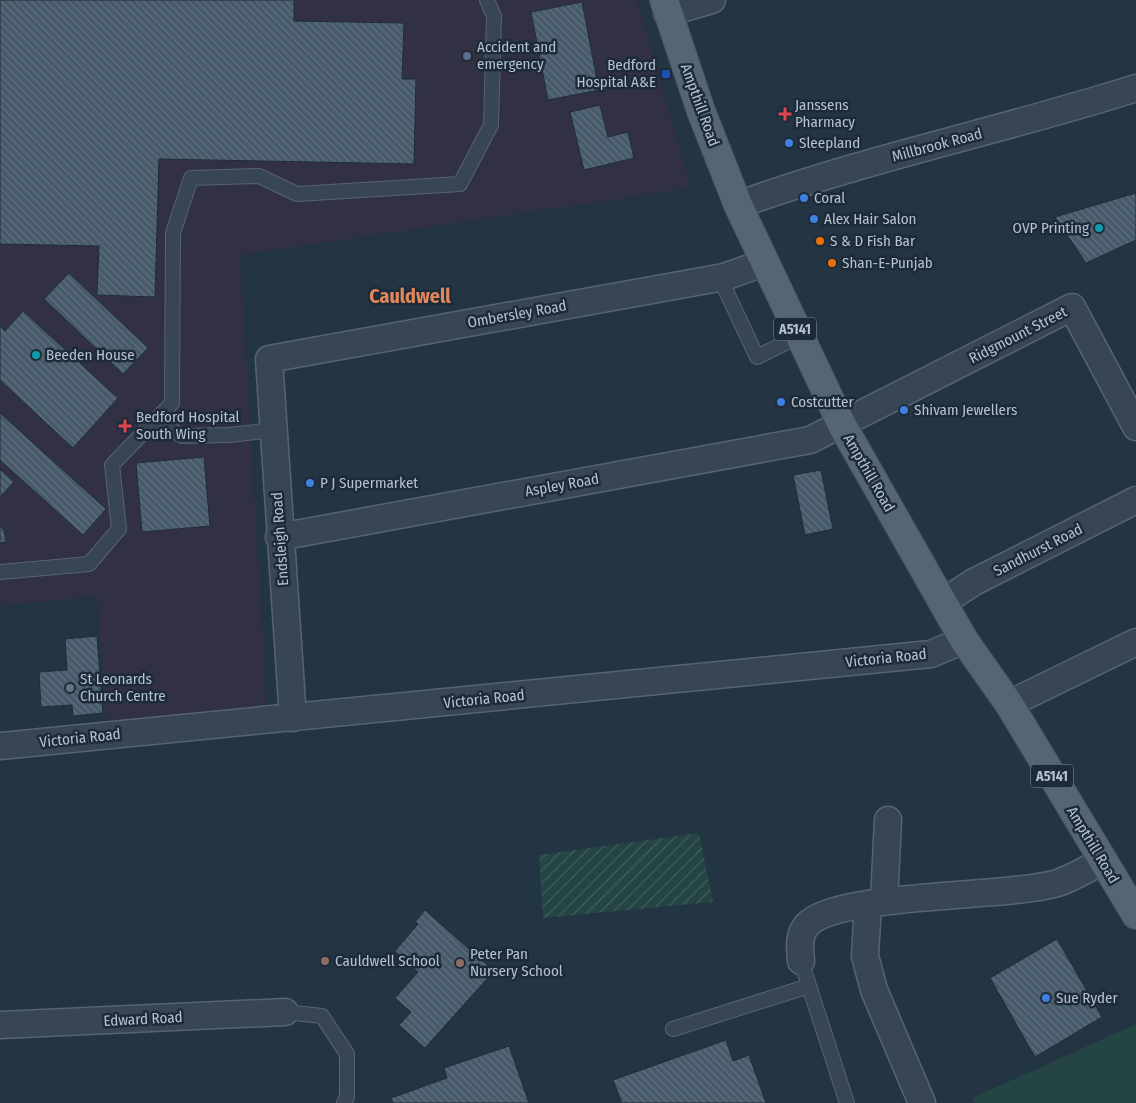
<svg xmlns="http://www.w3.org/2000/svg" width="1136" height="1103" font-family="'Fira Sans Condensed',sans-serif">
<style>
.medical{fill:#313143}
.grass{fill:#254444}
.garden{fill:url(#garden-furrows)}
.building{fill:url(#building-back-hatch);stroke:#1f2d3a}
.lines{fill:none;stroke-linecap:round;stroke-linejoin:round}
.service-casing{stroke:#566470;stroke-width:16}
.minor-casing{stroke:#566470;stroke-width:29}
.primary-casing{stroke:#424f5c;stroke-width:30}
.service{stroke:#384653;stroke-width:14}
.minor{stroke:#384653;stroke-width:26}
.primary{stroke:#566573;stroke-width:28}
.service-dot{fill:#5c6f8a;stroke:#1d2b38;stroke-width:2}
.transit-dot{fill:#1a4fb4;stroke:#1d2b38;stroke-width:2}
.health-dot{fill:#e0444e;stroke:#1d2b38;stroke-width:2}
.shop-dot{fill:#3f7fe0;stroke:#1d2b38;stroke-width:2}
.culture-dot{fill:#0f9aa8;stroke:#1d2b38;stroke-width:2}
.food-dot{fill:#e8710a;stroke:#1d2b38;stroke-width:2}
.worship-dot{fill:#6b7280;stroke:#1d2b38;stroke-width:2}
.education-dot{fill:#8d6e63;stroke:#1d2b38;stroke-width:2}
.labels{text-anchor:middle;stroke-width:5;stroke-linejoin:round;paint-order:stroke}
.shield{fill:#1d2b38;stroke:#8794a0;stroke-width:1}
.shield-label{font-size:14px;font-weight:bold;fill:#b5c1cd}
.poi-label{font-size:15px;fill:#b5c1cd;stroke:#1d2b38;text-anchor:start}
.street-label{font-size:15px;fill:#b5c1cd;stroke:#1d2b38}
.district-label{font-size:20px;font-weight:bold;fill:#e0885c;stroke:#1d2b38}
</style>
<defs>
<pattern id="garden-furrows" width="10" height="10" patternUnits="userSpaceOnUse" patternTransform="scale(1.25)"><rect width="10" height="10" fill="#254444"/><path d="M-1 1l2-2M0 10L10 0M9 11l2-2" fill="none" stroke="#425d5e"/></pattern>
<pattern id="building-back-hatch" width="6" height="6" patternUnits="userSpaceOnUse" patternTransform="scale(1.25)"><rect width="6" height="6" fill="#475a6a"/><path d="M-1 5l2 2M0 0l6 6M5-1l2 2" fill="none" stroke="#5f707e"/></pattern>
</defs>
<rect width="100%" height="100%" fill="#233443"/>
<path class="medical" d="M 0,0 L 637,0 L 691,188 L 240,255 L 267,707 L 106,722 L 97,596 L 0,606 Z"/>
<path class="grass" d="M 1136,1024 L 1136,1103 L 975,1103 L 972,1098 Z"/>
<path class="garden" d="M 699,833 L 713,902 L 543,918 L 539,855 Z"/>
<path class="building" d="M 0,0 L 294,0 L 294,21 L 404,23 L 402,79 L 416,79 L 414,164 L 159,159 L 155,297 L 97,295 L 99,246 L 0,244 Z
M 582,2 L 599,90 L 548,100 L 531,12 Z
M 600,105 L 608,137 L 628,132 L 634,158 L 584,170 L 570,112 Z
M 1136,193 L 1136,240 L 1086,263 L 1055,217 Z
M 69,273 L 148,348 L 123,374 L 44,299 Z
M 23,311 L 118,398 L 73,448 L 0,380 L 0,326 L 5,331 Z
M 0,413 L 106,509 L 83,535 L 0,460 Z
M 204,457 L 210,526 L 142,532 L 136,463 Z
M 0,469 L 14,482 L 0,497 Z
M 821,470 L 833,529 L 805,535 L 793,475 Z
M 0,526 L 4,530 L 6,542 L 0,543 Z
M 97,636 L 103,713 L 73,716 L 72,705 L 41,707 L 39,672 L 67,670 L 65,639 Z
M 425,910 L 494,971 L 425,1048 L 399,1025 L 411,1012 L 395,998 L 418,972 L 395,951 L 418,924 L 415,922 Z
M 1057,939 L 1102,1017 L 1035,1057 L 990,978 Z
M 726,1040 L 733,1061 L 749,1055 L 766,1103 L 622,1103 L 613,1080 Z
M 509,1046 L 529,1103 L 393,1103 L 391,1098 L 447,1078 L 444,1068 Z"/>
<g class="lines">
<defs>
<path id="service" d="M 720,278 L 757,357 L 799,336
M 156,420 L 182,436 L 229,435 L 273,430
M 0,572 L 89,564 L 119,529 L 112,465 L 172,403 L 173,233 L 191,178 L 259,176 L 297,194 L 460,184 L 491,125 L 494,16 L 487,0
M 801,961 L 847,1103
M 285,1012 L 322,1016 L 347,1054 L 347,1097 L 344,1103
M 673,1029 L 809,986"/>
<path id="minor" d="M 667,13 L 712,0
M 738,205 C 868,158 1004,130 1136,88
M 279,537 L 810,440 L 1072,307 L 1136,427
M 943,602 L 974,582 L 1136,500
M 1009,704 L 1136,642
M 293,718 L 269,359 L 724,277 L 764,263
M 0,746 L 931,654 L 964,640
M 884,902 L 888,820
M 868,904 L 865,956 L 874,990 L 922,1103
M 801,961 C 800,949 798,935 807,925 C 835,893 1003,898 1054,884 C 1070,880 1087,869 1102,861
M 0,1025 L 285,1012"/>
<path id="primary" d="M 664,0 L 701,111 L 738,205 L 842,425 L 964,640 L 1009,704 L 1136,915"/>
</defs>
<use href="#service" class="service-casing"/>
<use href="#minor" class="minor-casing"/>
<use href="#primary" class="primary-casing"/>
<use href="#service" class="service"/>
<use href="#minor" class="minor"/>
<use href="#primary" class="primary"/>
</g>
<circle class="service-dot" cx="467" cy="56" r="5"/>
<rect class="transit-dot" x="661" y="69" width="10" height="10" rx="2.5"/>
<g class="health-dot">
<path d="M782.5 106.5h5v5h5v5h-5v5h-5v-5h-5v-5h5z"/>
<path d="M122.5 418.5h5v5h5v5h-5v5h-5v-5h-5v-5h5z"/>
</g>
<g class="shop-dot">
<circle cx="789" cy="143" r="5"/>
<circle cx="804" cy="198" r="5"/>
<circle cx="814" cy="219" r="5"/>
<circle cx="781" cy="402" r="5"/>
<circle cx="904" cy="410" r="5"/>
<circle cx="310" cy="483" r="5"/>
<circle cx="1046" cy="998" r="5"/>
</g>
<g class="culture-dot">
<circle cx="1099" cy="228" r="5"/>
<circle cx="36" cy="355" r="5"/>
</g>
<g class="food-dot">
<circle cx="820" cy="241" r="5"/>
<circle cx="832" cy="263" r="5"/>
</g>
<circle class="worship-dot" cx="70" cy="688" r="5"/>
<g class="education-dot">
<circle cx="325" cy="961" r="5"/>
<circle cx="460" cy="963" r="5"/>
</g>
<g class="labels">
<g class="shield">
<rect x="774" y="317.5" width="42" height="23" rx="4"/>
<rect x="1031" y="764.5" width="42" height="23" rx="4"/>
</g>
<g class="shield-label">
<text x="795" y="334">A5141</text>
<text x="1052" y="781">A5141</text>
</g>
<g class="poi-label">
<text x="477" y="52">Accident and<tspan x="477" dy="17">emergency</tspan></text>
<text x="656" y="70" text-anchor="end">Bedford<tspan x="656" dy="17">Hospital A&amp;E</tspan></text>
<text x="795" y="110">Janssens<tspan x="795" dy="17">Pharmacy</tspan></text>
<text x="799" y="148">Sleepland</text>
<text x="814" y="203">Coral</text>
<text x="824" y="224">Alex Hair Salon</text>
<text x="1089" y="233" text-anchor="end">OVP Printing</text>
<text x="830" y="246">S &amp; D Fish Bar</text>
<text x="842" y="268">Shan-E-Punjab</text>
<text x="46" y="360">Beeden House</text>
<text x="791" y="407">Costcutter</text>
<text x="914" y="415">Shivam Jewellers</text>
<text x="136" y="422">Bedford Hospital<tspan x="136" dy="17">South Wing</tspan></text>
<text x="320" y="488">P J Supermarket</text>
<text x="80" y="684">St Leonards<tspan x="80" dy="17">Church Centre</tspan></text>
<text x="470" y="959">Peter Pan<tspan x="470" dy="17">Nursery School</tspan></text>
<text x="335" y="966">Cauldwell School</text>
<text x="1056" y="1003">Sue Ryder</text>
</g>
<g class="street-label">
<text transform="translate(700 105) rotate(70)" y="5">Ampthill Road</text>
<text transform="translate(937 145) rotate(-15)" y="5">Millbrook Road</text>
<text transform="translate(517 314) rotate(-10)" y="5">Ombersley Road</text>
<text transform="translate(1018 335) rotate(-27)" y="5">Ridgmount Street</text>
<text transform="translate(869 473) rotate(60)" y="5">Ampthill Road</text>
<text transform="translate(562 485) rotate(-10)" y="5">Aspley Road</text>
<text transform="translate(280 539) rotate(-94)" y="5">Endsleigh Road</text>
<text transform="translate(1038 550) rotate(-27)" y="5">Sandhurst Road</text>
<text transform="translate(886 658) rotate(-6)" y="5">Victoria Road</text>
<text transform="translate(484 699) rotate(-6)" y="5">Victoria Road</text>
<text transform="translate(80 738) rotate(-6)" y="5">Victoria Road</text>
<text transform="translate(1093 845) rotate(59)" y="5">Ampthill Road</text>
<text transform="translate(143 1019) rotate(-3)" y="5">Edward Road</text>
</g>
<g class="district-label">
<text x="410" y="303">Cauldwell</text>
</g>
</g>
</svg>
